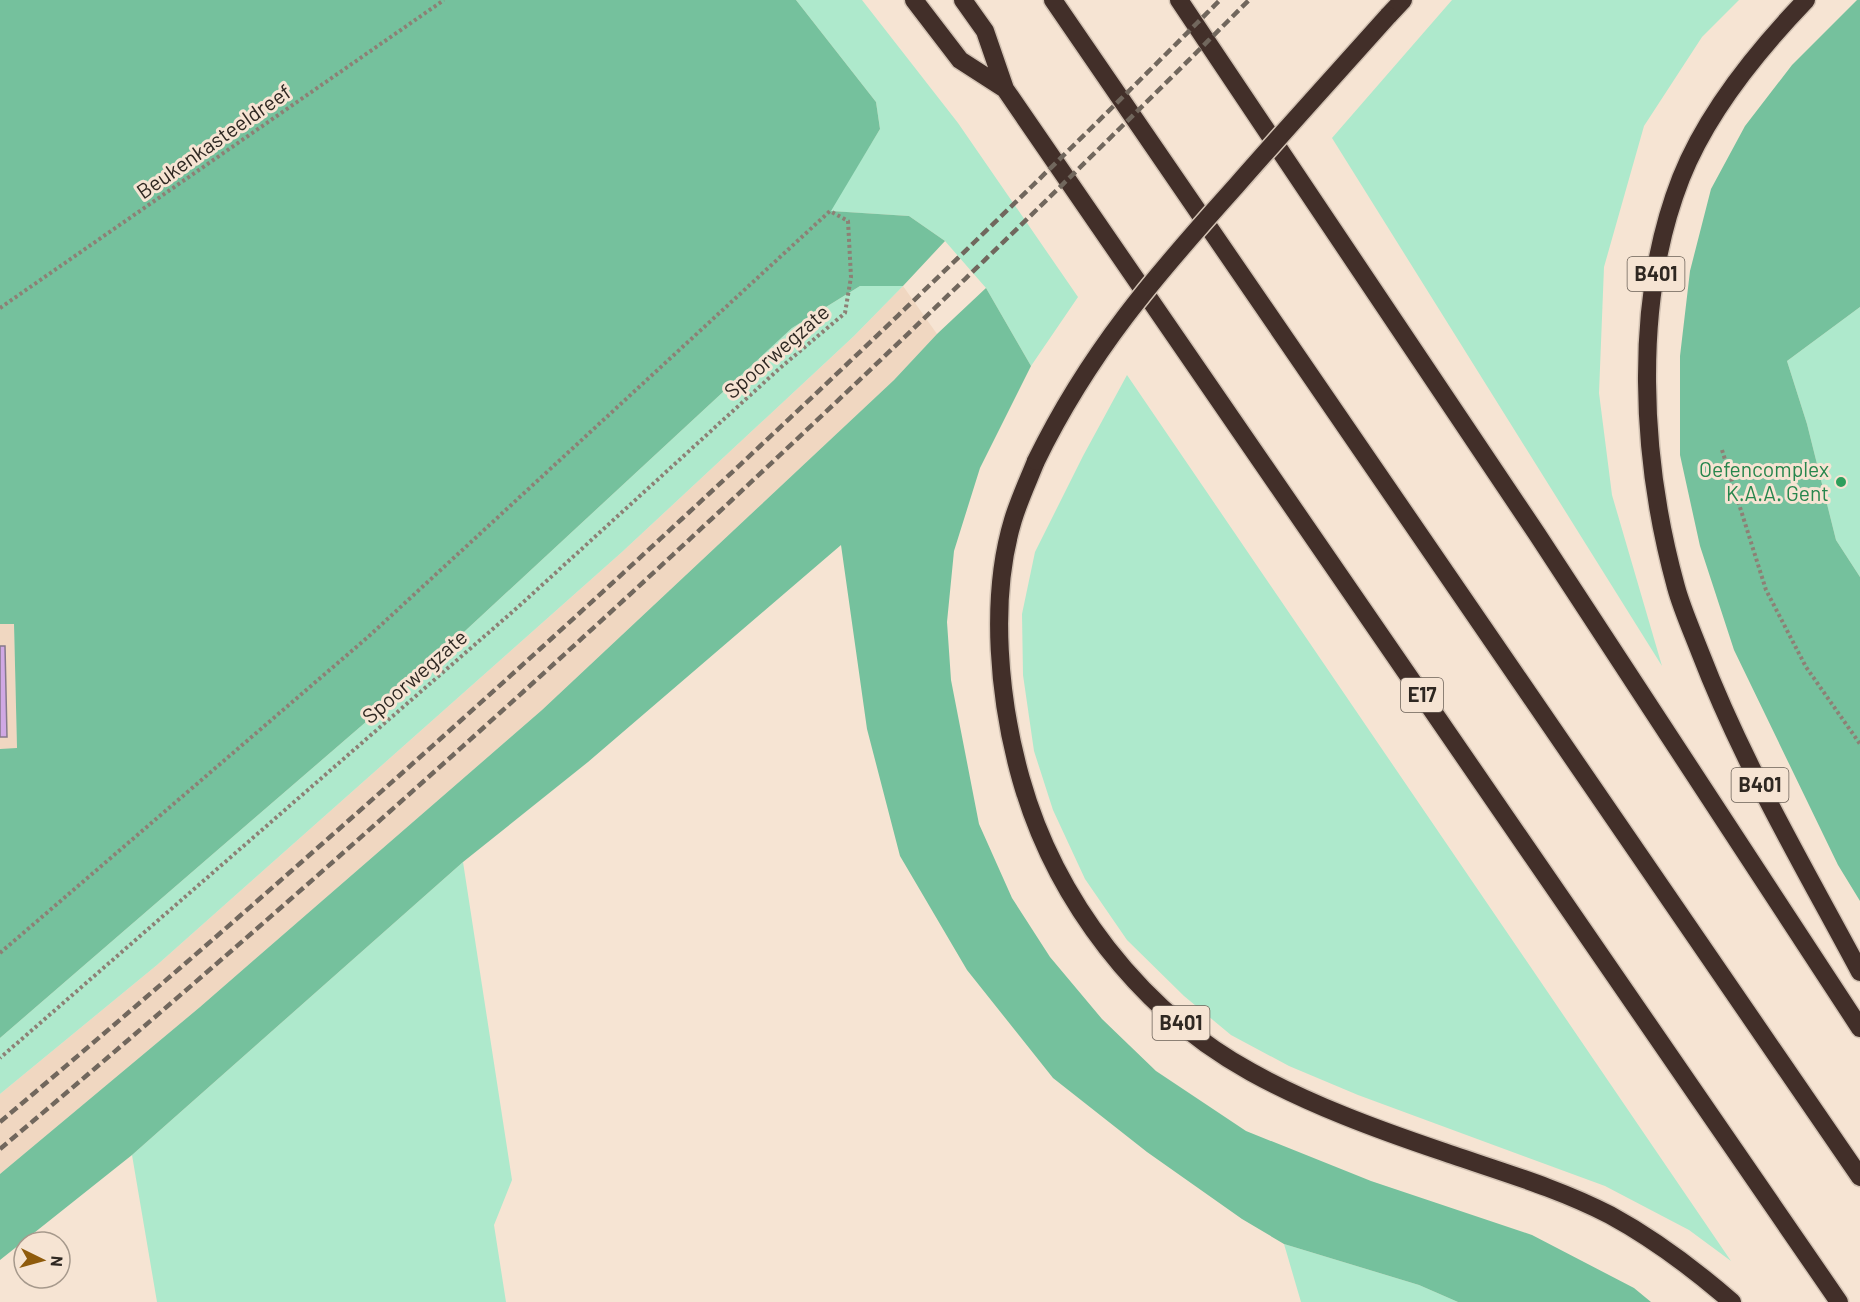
<svg xmlns="http://www.w3.org/2000/svg" width="1860" height="1302" font-family="Barlow,sans-serif">
<style>
.built{fill:#f0d7c1}
.green{fill:#aee9cc}
.forest{fill:#75c19d}
.building{fill:#d0a8e4;stroke:#85798b;stroke-width:1.5}
.lines{fill:none;stroke-linecap:round;stroke-linejoin:round}
.motorway-casing{stroke:#d2c2b3;stroke-width:21}
.path{stroke:#8d8075;stroke-width:4;stroke-dasharray:3 3;stroke-linecap:butt}
.motorway{stroke:#422f29;stroke-width:18}
.rail{stroke:#71675d;stroke-width:4.5;stroke-dasharray:9 4.5;stroke-linecap:butt}
.motorway-bridge-casing{stroke:#d2c2b3;stroke-width:21;stroke-linecap:butt}
.motorway-bridge{stroke:#422f29;stroke-width:18}
.leisure-dot{fill:#2e9e5b;stroke:#f6e4d3;stroke-width:2}
.labels{text-anchor:middle;stroke-width:6;stroke-linejoin:round;paint-order:stroke}
.shield{fill:#f6e4d3;stroke:#6b6057;stroke-width:1.5}
.shield-label{font-size:20px;font-weight:bold;fill:#2f2822}
.street-label{font-size:21px;fill:#2f2822;stroke:#f6e4d3}
.leisure-label{font-size:21px;fill:#27864d;stroke:#f6e4d3;text-anchor:end}
</style>
<rect width="100%" height="100%" fill="#f6e4d3"/>
<path class="built" d="M 903,286 L 937,334 L 894,380 L 542,710 L 200,1007 L 0,1174 L 0,1094 L 157,965 L 622,552 L 854,336 Z
M 0,624 L 14,624 L 17,749 L 0,749 Z"/>
<path class="green" d="M 796,0 L 862,0 L 958,123 L 1078,297 L 1031,366 L 986,288 L 945,241 L 909,216 L 830,211 L 880,129 L 876,102 Z
M 1452,0 L 1739,0 L 1702,37 L 1644,126 L 1604,267 L 1599,393 L 1612,495 L 1662,666 L 1332,138 Z
M 860,286 L 903,286 L 854,336 L 622,552 L 157,965 L 0,1094 L 0,1038 L 382,708 L 792,328 Z
M 1860,307 L 1860,577 L 1836,540 L 1807,424 L 1787,361 Z
M 1127,375 L 1731,1261 L 1689,1230 L 1605,1186 L 1358,1095 L 1289,1066 L 1231,1035 L 1184,996 L 1127,940 L 1085,879 L 1053,810 L 1034,751 L 1023,675 L 1022,614 L 1035,552 L 1083,456 Z
M 463,862 L 512,1180 L 494,1225 L 506,1302 L 157,1302 L 132,1155 Z
M 1284,1244 L 1419,1285 L 1458,1302 L 1301,1302 Z"/>
<path class="forest" d="M 0,0 L 796,0 L 876,102 L 880,129 L 831,211 L 909,216 L 945,241 L 903,286 L 860,286 L 792,328 L 382,708 L 0,1038 L 0,749 L 17,748 L 14,624 L 0,624 Z
M 1857,0 L 1860,0 L 1860,307 L 1787,361 L 1807,424 L 1836,540 L 1860,577 L 1860,901 L 1838,865 L 1734,650 L 1700,546 L 1680,455 L 1680,356 L 1690,271 L 1711,189 L 1745,126 L 1792,65 Z
M 986,288 L 1031,366 L 980,468 L 954,551 L 947,622 L 951,680 L 979,824 L 1012,898 L 1050,957 L 1102,1019 L 1156,1071 L 1246,1131 L 1371,1181 L 1532,1235 L 1634,1288 L 1651,1302 L 1458,1302 L 1419,1285 L 1284,1244 L 1242,1219 L 1147,1152 L 1053,1078 L 967,970 L 900,856 L 867,729 L 841,545 L 588,762 L 463,862 L 132,1155 L 0,1260 L 0,1174 L 200,1007 L 542,710 L 894,380 L 937,334 Z"/>
<path class="building" d="M 0,646 L 5,646 L 7,737 L 0,737 Z"/>
<g class="lines">
<defs>
<path id="motorway" d="M 914,0 L 960,60 L 1005,89
M 963,0 L 985,31 L 1005,89 L 1839,1302
M 1053,0 L 1860,1177
M 1179,0 L 1537,534 L 1860,1028
M 1806,0 C 1757,51 1707,112 1681,178 C 1632,303 1641,460 1676,587 C 1682,609 1692,631 1700,652 C 1743,764 1804,867 1860,972
M 1388,16 L 1403,0
M 1036,461 C 1028,481 1019,500 1013,520 C 989,599 999,701 1021,779 C 1055,900 1140,1011 1251,1072 C 1311,1105 1376,1129 1441,1151 C 1498,1171 1556,1187 1610,1215 C 1654,1239 1694,1269 1732,1302"/>
</defs>
<use href="#motorway" class="motorway-casing"/>
<path class="path" d="M 0,308 L 444,0
M 1722,450 L 1766,590 L 1806,667 L 1860,744
M 0,953 L 368,637 L 830,211 L 848,221 L 851,277 L 845,313 L 780,368 L 518,607 L 0,1058"/>
<use href="#motorway" class="motorway"/>
<path class="rail" d="M 0,1122 C 422,765 830,392 1220,0
M 0,1149 C 433,784 849,401 1249,0"/>
<defs>
<path id="motorway-bridge" d="M 1036,461 C 1089,352 1155,276 1236,186 C 1286,129 1337,73 1388,16"/>
</defs>
<use href="#motorway-bridge" class="motorway-bridge-casing"/>
<use href="#motorway-bridge" class="motorway-bridge"/>
</g>
<circle class="leisure-dot" cx="1841" cy="482" r="6"/>
<g class="labels">
<g class="shield">
<rect x="1627.5" y="257" width="57" height="34" rx="4.5"/>
<rect x="1401" y="678" width="42" height="34" rx="4.5"/>
<rect x="1731.5" y="768" width="57" height="34" rx="4.5"/>
<rect x="1152.5" y="1006" width="57" height="34" rx="4.5"/>
</g>
<g class="shield-label">
<text x="1656" y="281">B401</text>
<text x="1422" y="702">E17</text>
<text x="1760" y="792">B401</text>
<text x="1181" y="1030">B401</text>
</g>
<g class="street-label">
<text transform="translate(214 142) rotate(-35)" y="7">Beukenkasteeldreef</text>
<text transform="translate(777 352) rotate(-41)" y="7">Spoorwegzate</text>
<text transform="translate(415 677) rotate(-41)" y="7">Spoorwegzate</text>
</g>
<g class="leisure-label">
<text x="1829" y="477">Oefencomplex<tspan x="1829" dy="24">K.A.A. Gent</tspan></text>
</g>
</g>
<g transform="translate(42 1260) rotate(95)"><circle r="28" fill="#f6e4d3" stroke="#a6998c" stroke-width="1.5"/>
<path d="M0-4.5L10 22L0 15L-10 22Z" fill="#8f5b0c"/>
<text y="-9" font-size="16" font-weight="bold" text-anchor="middle" fill="#2f2822">N</text>
</g>
</svg>
